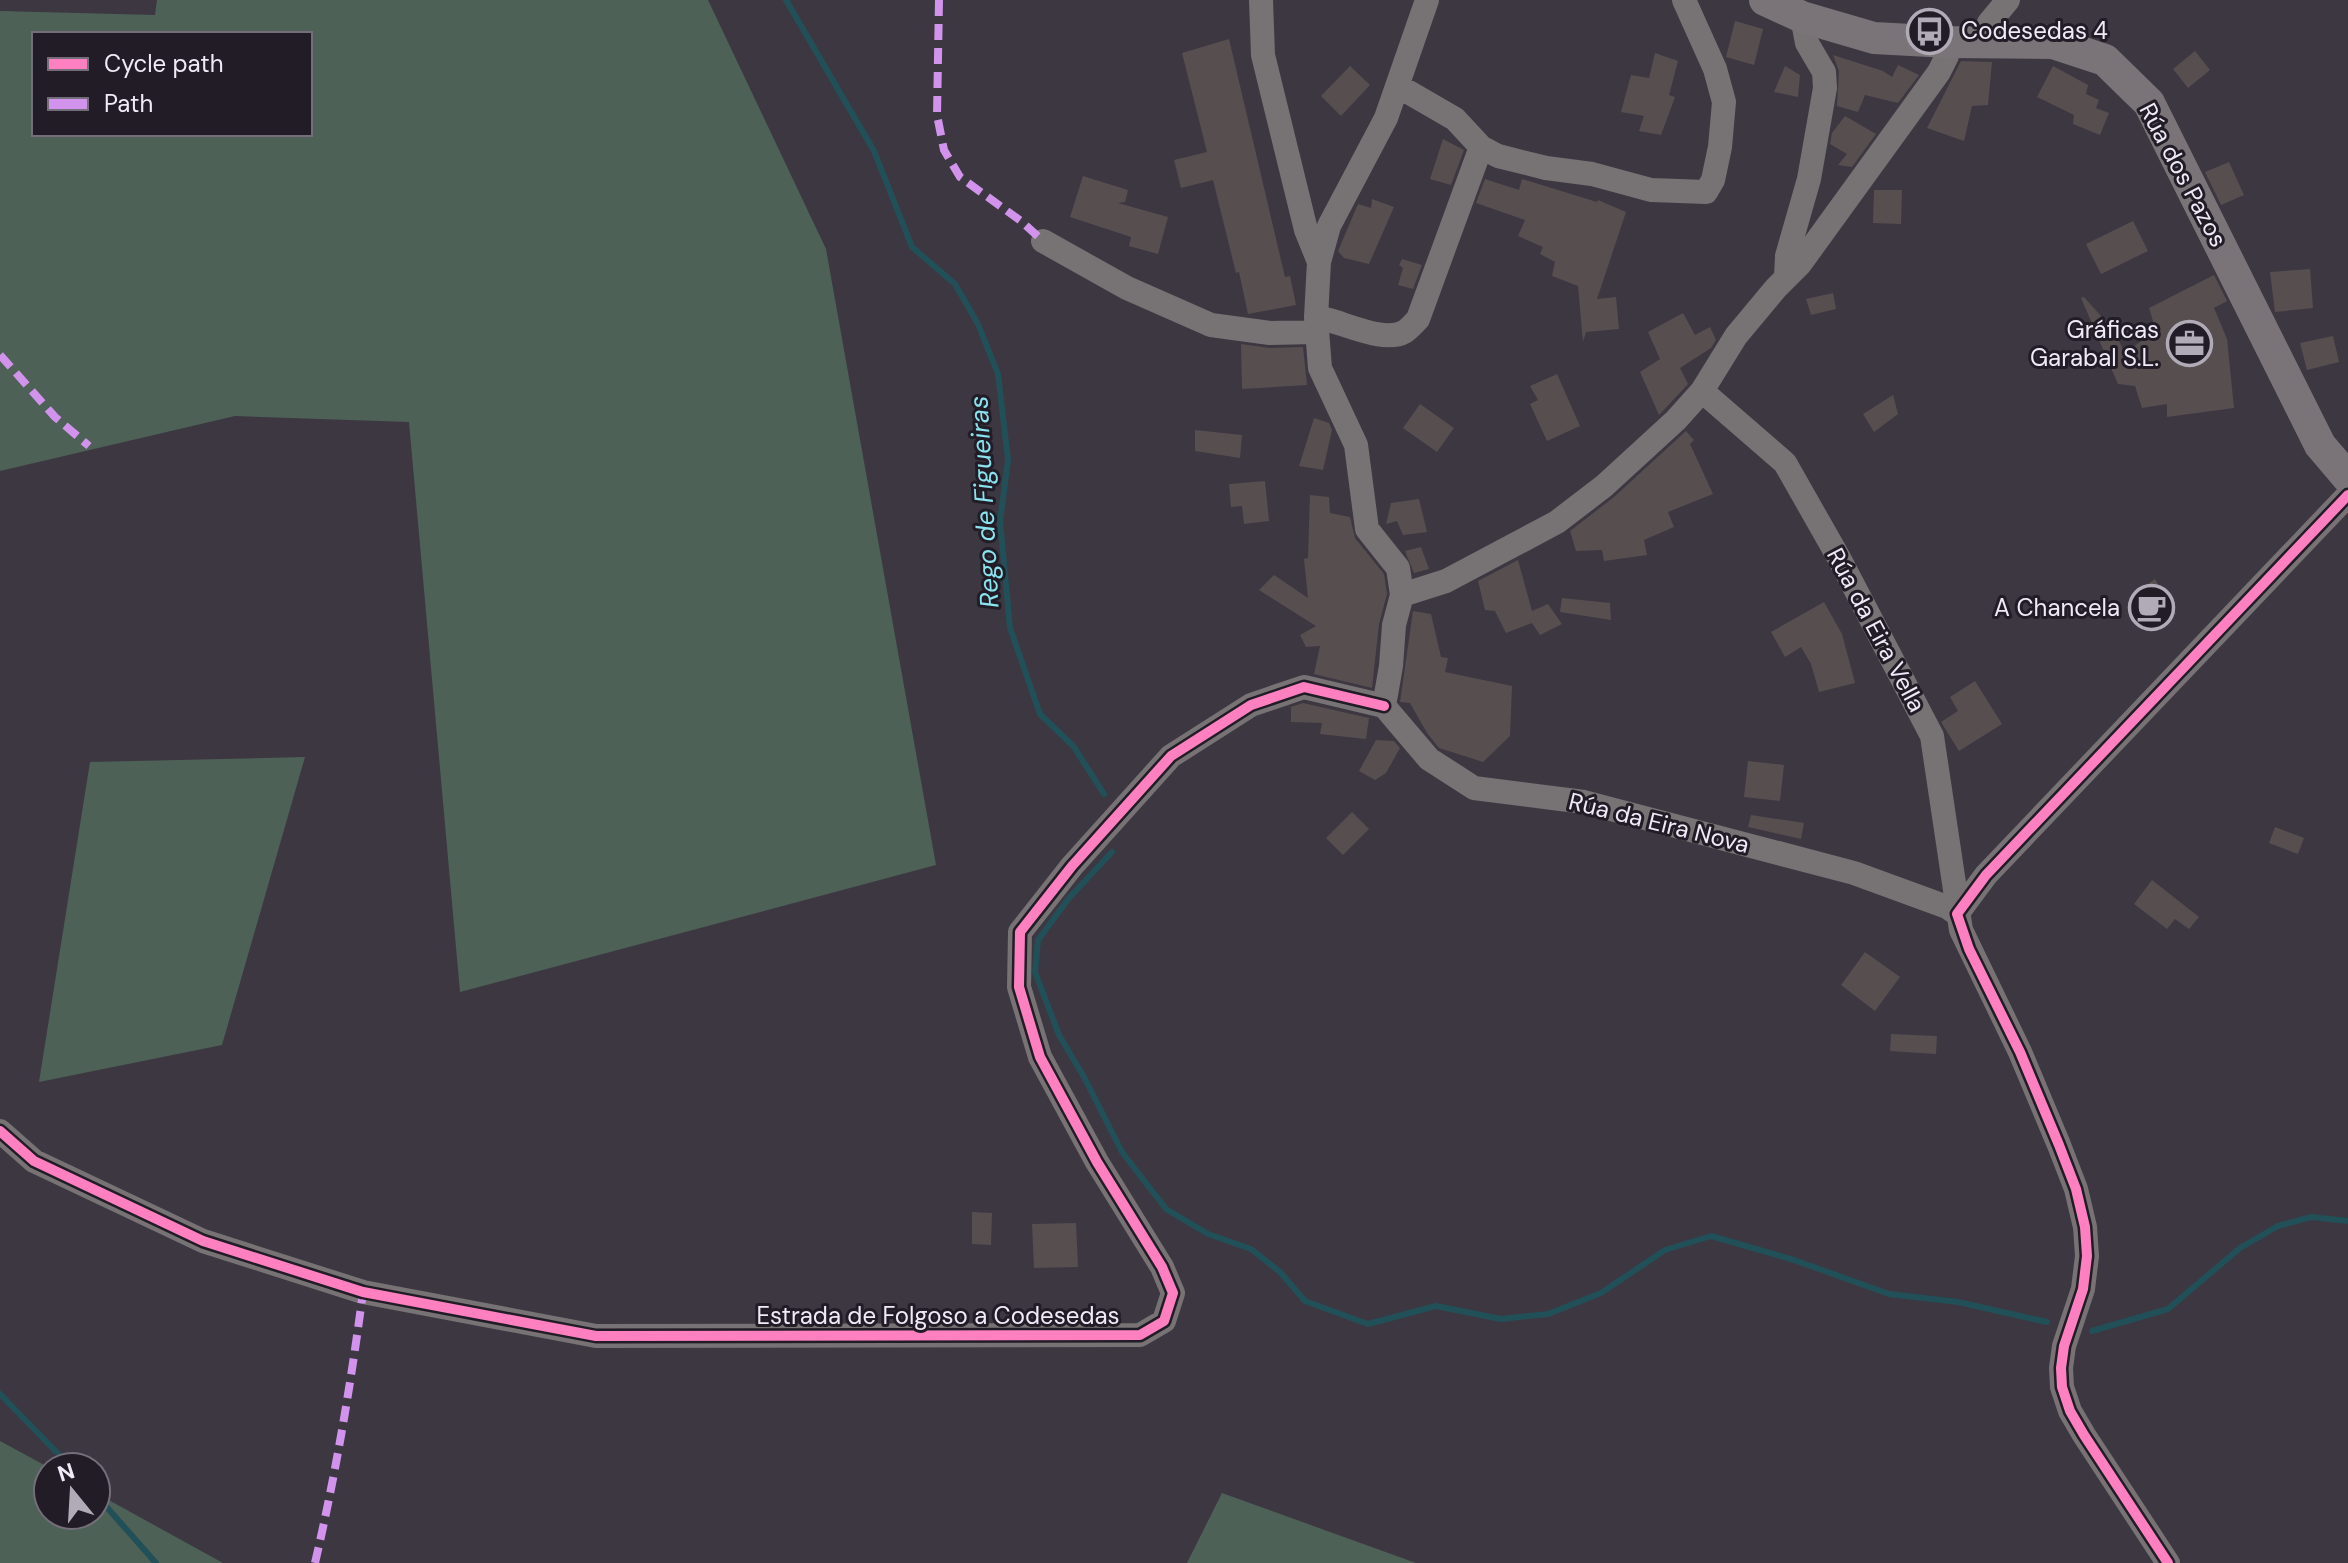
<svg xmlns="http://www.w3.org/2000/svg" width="2348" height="1563" font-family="'DM Sans',sans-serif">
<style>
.green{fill:#4d6157;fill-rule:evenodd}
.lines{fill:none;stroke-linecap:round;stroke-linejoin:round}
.stream{stroke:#215058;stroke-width:6}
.building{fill:#574e50}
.street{stroke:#777274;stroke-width:24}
.secondary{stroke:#7a7478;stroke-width:32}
.quiet{stroke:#d193ec;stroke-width:8;stroke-dasharray:16 8;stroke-linecap:butt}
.cycleway-casing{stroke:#211c26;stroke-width:15}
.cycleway{stroke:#ff80c0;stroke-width:10}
.labels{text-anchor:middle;stroke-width:6;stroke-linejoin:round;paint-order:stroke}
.poi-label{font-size:24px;fill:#f0e9f7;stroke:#211c26;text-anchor:end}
.street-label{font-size:24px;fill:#f0e9f7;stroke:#211c26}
.water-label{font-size:26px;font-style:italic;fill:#8ae3ee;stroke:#211c26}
</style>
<rect width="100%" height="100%" fill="#3d3742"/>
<path class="green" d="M 157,0 L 708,0 L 826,249 L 936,865 L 460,992 L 409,422 L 235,416 L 0,471 L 0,11 L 155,15 ZM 310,34 L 310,134 L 34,134 L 34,34 Z
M 305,757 L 222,1045 L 39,1082 L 90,762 Z
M 0,1441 L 48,1467 L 48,1515 L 96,1515 L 96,1493 L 223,1563 L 0,1563 Z
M 1222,1493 L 1416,1563 L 1187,1563 Z"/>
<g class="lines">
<path class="stream" d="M 786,0 L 874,151 L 912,247 L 955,284 L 978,324 L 998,374 L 1008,460 L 1000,521 L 1010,628 L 1040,714 L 1074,747 L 1104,794
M 1112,852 L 1069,898 L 1038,940 L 1035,972 L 1059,1035 L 1084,1077 L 1122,1152 L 1166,1209 L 1208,1234 L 1251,1249 L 1280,1272 L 1305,1301 L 1368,1324 L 1436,1306 L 1501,1319 L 1548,1314 L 1601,1293 L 1665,1250 L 1711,1236 L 1794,1260 L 1889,1294 L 1958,1302 L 2047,1322
M 2092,1331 L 2168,1309 L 2240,1248 L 2278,1226 L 2311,1217 L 2348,1221
M 0,1394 L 71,1467
M 96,1495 L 156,1563"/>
</g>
<path class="building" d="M 1735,21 L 1763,29 L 1754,65 L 1726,57 Z
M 1229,39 L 1285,277 L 1290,276 L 1296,305 L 1248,314 L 1239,272 L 1236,273 L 1213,180 L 1181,188 L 1174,160 L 1207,152 L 1182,53 Z
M 2195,51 L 2210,70 L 2188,88 L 2173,69 Z
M 1655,53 L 1678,61 L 1669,95 L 1675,97 L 1661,135 L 1639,131 L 1644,116 L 1621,112 L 1631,75 L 1649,78 Z
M 1833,55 L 1883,71 L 1892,77 L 1898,65 L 1919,75 L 1898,103 L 1865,95 L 1858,112 L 1837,106 L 1839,71 Z
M 1961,61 L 1992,62 L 1988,105 L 1972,106 L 1964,141 L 1927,128 Z
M 1350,66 L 1370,85 L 1341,116 L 1321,96 Z
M 1785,66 L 1800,75 L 1798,97 L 1774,92 Z
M 2053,66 L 2088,85 L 2086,94 L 2099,100 L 2096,108 L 2109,113 L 2100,135 L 2073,124 L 2074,115 L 2037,97 Z
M 1845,116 L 1876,134 L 1852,167 L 1838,165 L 1847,154 L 1830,144 L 1832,133 Z
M 1443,139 L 1464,150 L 1451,185 L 1430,179 Z
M 2229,162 L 2244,195 L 2221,205 L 2205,172 Z
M 1083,176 L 1128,190 L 1125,202 L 1118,203 L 1168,217 L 1158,254 L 1129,246 L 1131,237 L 1070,217 Z
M 1485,179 L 1519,190 L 1522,179 L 1597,202 L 1598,200 L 1626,212 L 1597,299 L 1616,297 L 1619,329 L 1586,332 L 1583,342 L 1578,286 L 1552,276 L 1555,262 L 1540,254 L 1543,247 L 1518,236 L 1525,220 L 1476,203 Z
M 1874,190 L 1902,190 L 1901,224 L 1873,223 Z
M 1372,199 L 1394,207 L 1369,264 L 1344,258 L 1338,251 L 1358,204 L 1371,208 Z
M 2133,221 L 2148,251 L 2101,274 L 2086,244 Z
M 1402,259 L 1422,265 L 1413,289 L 1398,285 L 1403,268 L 1399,265 Z
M 2310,269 L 2313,308 L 2275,312 L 2270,272 Z
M 2214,275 L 2227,301 L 2214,308 L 2227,339 L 2234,408 L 2167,417 L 2167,404 L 2142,408 L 2135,386 L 2118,384 L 2081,298 L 2084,297 L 2116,333 L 2124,353 L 2156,331 L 2149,308 Z
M 1833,293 L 1836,309 L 1811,315 L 1806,299 Z
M 1683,313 L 1695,335 L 1710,327 L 1716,340 L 1711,348 L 1680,368 L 1688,384 L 1659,415 L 1640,372 L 1660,359 L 1648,332 Z
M 2333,336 L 2339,362 L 2307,370 L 2300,343 Z
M 1241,344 L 1270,348 L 1303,347 L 1307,385 L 1242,389 Z
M 1557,374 L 1580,426 L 1547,441 L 1530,404 L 1538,400 L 1530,386 Z
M 1893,395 L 1898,414 L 1874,432 L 1863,414 Z
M 1420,404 L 1454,428 L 1437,452 L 1403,428 Z
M 1314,418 L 1329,423 L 1332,430 L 1323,470 L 1299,466 Z
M 1195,430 L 1242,435 L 1240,458 L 1195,451 Z
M 1686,431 L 1694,440 L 1690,444 L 1713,494 L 1668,512 L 1674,527 L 1644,540 L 1647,555 L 1604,561 L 1602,550 L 1576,551 L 1570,531 L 1614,497 Z
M 1265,481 L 1269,521 L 1244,524 L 1242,506 L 1231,507 L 1229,484 Z
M 1310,495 L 1329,497 L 1330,513 L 1350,517 L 1355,538 L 1384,574 L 1387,594 L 1379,624 L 1372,688 L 1314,674 L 1320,646 L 1306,647 L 1300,635 L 1316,626 L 1259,590 L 1274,575 L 1308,598 L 1304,559 L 1308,558 Z
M 1419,499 L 1427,532 L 1403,535 L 1397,521 L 1386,524 L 1391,503 Z
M 1421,547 L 1429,569 L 1414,573 L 1405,551 Z
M 1518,560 L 1532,611 L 1548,604 L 1562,624 L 1540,635 L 1532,623 L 1506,633 L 1495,611 L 1485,610 L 1478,581 Z
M 2155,579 L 2176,614 L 2152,628 L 2132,595 Z
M 1562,598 L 1610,603 L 1611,620 L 1560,612 Z
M 1824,602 L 1842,634 L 1855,683 L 1819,692 L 1811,664 L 1801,647 L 1785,657 L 1771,632 Z
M 1413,611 L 1431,614 L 1441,657 L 1448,658 L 1445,672 L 1512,686 L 1510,736 L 1483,762 L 1439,748 L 1427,733 L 1410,703 L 1400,702 Z
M 1975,681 L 2002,724 L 1959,751 L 1941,722 L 1958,711 L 1950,697 Z
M 1303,703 L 1369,718 L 1366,739 L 1320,734 L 1322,723 L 1291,722 L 1291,707 Z
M 1376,740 L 1394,741 L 1400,748 L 1386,773 L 1375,780 L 1359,771 Z
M 1748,761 L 1784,765 L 1780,801 L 1744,797 Z
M 1352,812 L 1369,829 L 1343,855 L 1326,838 Z
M 1751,815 L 1804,823 L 1801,839 L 1748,827 Z
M 2275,827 L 2304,838 L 2298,854 L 2269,843 Z
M 2152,880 L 2199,917 L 2189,929 L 2175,919 L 2167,929 L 2134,904 Z
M 1865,952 L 1900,977 L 1875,1011 L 1841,985 Z
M 1891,1034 L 1937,1036 L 1936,1054 L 1890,1051 Z
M 972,1212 L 992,1213 L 991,1245 L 972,1244 Z
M 1076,1223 L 1078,1267 L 1034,1268 L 1032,1224 Z"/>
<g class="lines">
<path class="street" d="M 1261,0 L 1263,55 L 1306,230 L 1319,262
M 1981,42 L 1989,23 L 2008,0
M 1398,86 L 1455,119 L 1481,147 L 1498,156 L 1546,168 L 1592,174 L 1651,190 L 1706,192 L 1713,180 L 1720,147 L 1724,102 L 1715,69 L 1684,0
M 1043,241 L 1127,288 L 1211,325 L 1270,333 L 1317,332
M 1786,277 L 1787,256 L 1809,179 L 1825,88 L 1824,72 L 1807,43 L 1802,17
M 1316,317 C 1339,320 1383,344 1404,332 C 1409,329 1414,323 1418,319 L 1481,147
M 1702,391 L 1785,463 L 1839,558 L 1932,736 L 1961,930 L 2020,1052 L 2059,1145 L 2076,1189 L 2085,1227 L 2087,1256 L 2083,1289 L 2064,1346 L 2061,1368 L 2062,1387 L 2070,1411 L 2084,1435 L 2168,1563
M 1402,595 L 1446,581 L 1557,522 L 1604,486 L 1676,420 L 1702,391 L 1736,336 L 1776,288 L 1800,264 L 1939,72 L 1947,56 L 1948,42
M 1384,706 L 1391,666 L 1394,625 L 1402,595 L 1398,568 L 1367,529 L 1356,445 L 1320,368 L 1316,317 L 1319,262 L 1329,226 L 1386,118 L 1427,0
M 1384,706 L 1429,759 L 1474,788 L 1584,802 L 1854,873 L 1947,907 L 1957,914
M 1957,914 L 1986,875 L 2348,495
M 0,1131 L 34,1161 L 203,1241 L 363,1292 L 596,1336 L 1140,1335 L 1164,1321 L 1173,1293 L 1162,1267 L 1097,1162 L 1040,1057 L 1019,987 L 1020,932 L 1072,866 L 1171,756 L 1251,705 L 1304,687 L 1384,706"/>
<path class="secondary" d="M 1765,0 L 1802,17 L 1874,38 L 1948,42 L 2053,43 L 2105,60 L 2149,103 L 2320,445 L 2348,478"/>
<path class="quiet" d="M 939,0 L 937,115 L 944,150 L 960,177 L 1021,221 L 1043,241
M 0,355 L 55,417 L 89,446
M 315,1563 C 336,1473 351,1383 363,1292"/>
<defs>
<path id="cycleway" d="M 0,1131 L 34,1161 L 203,1241 L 363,1292 L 596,1336 L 1140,1335 L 1164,1321 L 1173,1293 L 1162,1267 L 1097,1162 L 1040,1057 L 1019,987 L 1020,932 L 1072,866 L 1171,756 L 1251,705 L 1304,687 L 1384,706
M 2168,1563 L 2084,1435 L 2070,1411 L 2062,1387 L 2061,1368 L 2064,1346 L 2083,1289 L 2087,1256 L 2085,1227 L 2076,1189 L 2059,1145 L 2020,1052 L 1969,949 L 1957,914 L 1986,875 L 2348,495"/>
</defs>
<use href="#cycleway" class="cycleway-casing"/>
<use href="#cycleway" class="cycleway"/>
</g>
<defs>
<symbol id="bus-ring" viewBox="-11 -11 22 22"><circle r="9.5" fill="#211c26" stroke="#b1abb8" stroke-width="1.5"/><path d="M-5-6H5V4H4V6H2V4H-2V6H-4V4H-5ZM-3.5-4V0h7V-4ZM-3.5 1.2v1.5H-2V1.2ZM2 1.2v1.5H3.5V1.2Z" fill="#b1abb8"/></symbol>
<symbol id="office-ring" viewBox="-11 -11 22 22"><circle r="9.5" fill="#211c26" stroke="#b1abb8" stroke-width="1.5"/><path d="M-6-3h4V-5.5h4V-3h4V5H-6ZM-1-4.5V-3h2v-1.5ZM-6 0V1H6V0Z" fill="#b1abb8"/></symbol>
<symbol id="cafe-ring" viewBox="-11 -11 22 22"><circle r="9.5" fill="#211c26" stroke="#b1abb8" stroke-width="1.5"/><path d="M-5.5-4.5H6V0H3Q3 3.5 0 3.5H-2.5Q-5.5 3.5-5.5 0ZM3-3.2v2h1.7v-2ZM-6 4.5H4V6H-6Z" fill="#b1abb8"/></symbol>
</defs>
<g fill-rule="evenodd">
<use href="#bus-ring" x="1904" y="6" width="51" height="51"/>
<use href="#office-ring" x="2164" y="318" width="51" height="51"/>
<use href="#cafe-ring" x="2126" y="582" width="51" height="51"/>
</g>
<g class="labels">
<g class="poi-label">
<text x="1961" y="39" text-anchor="start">Codesedas 4</text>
<text x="2159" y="338">Gráficas<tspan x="2159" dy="28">Garabal S.L.</tspan></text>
<text x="2120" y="616">A Chancela</text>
</g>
<g class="street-label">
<text transform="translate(2183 175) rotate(62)" y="8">Rúa dos Pazos</text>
<text transform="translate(1876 630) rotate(62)" y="8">Rúa da Eira Vella</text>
<text transform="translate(1659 823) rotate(14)" y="8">Rúa da Eira Nova</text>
<text x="938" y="1324">Estrada de Folgoso a Codesedas</text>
</g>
<g class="water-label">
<text transform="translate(984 502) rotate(-93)" y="9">Rego de Figueiras</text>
</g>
</g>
<rect x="32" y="32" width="280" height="104" fill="#211c26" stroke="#746e7a" stroke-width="2"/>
<rect x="48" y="58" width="40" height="12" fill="#ff80c0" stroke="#746e7a" stroke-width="2"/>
<text x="104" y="72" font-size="24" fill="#f0e9f7">Cycle path</text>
<rect x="48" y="98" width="40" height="12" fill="#d193ec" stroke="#746e7a" stroke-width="2"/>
<text x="104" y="112" font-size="24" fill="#f0e9f7">Path</text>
<g transform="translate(72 1491) rotate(342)"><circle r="38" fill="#211c26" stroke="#746e7a" stroke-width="2"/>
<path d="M0-6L14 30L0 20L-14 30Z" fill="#b1abb8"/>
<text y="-12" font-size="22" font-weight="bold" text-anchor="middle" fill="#f0e9f7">N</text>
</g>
</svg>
